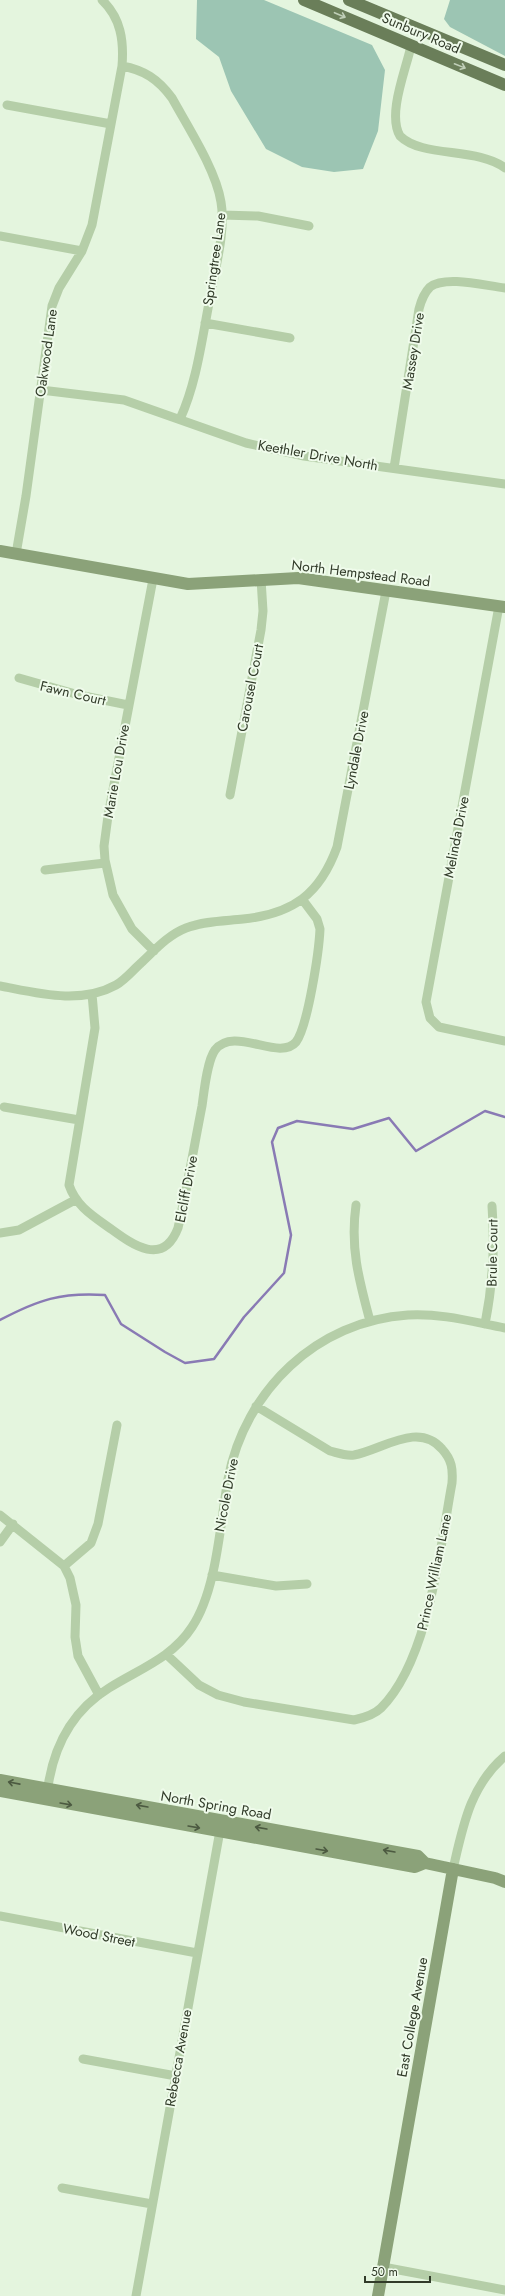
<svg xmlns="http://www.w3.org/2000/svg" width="505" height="2296" font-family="Jost,sans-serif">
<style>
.green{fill:#9cc5b3}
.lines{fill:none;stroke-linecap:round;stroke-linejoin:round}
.stream{stroke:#897ab4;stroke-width:2.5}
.street{stroke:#b5cea8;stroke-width:9}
.secondary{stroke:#8ba279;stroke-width:12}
.primary{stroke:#6a7e59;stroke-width:12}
.oneway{stroke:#c0cfb8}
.oneway2{stroke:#4c5a41}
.labels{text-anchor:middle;stroke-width:4;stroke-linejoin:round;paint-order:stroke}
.street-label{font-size:14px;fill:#313b29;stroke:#effbeb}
</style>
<rect width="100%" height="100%" fill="#e4f5de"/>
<path class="green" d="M 197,0 L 264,0 L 372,45 L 385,70 L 378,131 L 363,169 L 334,172 L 302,167 L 266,149 L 231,91 L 219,57 L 196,39 Z
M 450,0 L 505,0 L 505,56 L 450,27 L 444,19 Z"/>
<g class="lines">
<path class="stream" d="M 0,1320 C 38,1300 61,1292 105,1295 L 121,1324 L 165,1352 L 185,1363 L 214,1359 L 244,1317 L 284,1273 L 291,1235 L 272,1142 L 278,1128 L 297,1121 L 353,1129 L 389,1118 L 416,1151 L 485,1111 L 505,1117"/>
<path class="street" d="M 411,46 C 406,70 387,114 400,136 C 422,158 477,147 505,168
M 122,66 C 144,70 158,79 172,98 C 188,127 216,170 221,202 C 226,231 215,269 210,298 C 202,338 197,382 180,419
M 7,105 L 111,124
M 222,215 L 258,216 L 309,226
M 0,236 L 82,251
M 205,323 L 290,338
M 41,390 L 124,400 L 246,443 L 304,456 L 505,484
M 394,468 L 419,309 C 421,301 424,293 430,287 C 446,275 486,286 505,288
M 16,554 L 26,496 L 52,306 L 59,288 L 82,251 L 92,225 L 122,66 C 124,41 121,18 102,0
M 153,579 L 108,816 L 104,846 L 105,860 L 113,895 L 132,929 L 154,951
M 499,606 L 426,1002 L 430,1018 L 439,1027 L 505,1041
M 19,678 L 79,695 L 128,705
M 230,795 L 261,630 L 263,611 L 261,579
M 45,870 L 105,863
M 0,986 C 37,993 80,1005 116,985 C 125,980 133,970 141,963 C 155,950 168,935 186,928 C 204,921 224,921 243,919 C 293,914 320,894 337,847 L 386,591
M 92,994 L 95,1028 L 69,1185 C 76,1206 93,1216 111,1229 C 133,1245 163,1267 178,1228 C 187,1188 194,1147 202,1106 C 204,1092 207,1061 215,1050 C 234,1025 279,1062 296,1042 C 308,1026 319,951 320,929 L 317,919 L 302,899
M 4,1107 L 79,1120
M 356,1205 C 350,1248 359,1280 370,1321
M 0,1233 L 19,1230 L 75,1200
M 485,1324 C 493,1284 495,1246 492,1206
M 0,1515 L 64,1566 L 70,1578 L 76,1605 L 75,1637 L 78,1656 L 99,1695
M 0,1542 L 13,1524
M 64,1566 L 91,1543 L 98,1524 L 117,1425
M 212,1575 L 276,1586 L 307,1584
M 167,1655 L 199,1685 L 218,1695 L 244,1702 L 354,1720 C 363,1718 374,1715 381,1708 C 429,1660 440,1548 452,1483 C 453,1469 452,1460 442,1449 C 418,1421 382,1450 354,1455 C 345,1456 338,1453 330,1451 L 256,1406
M 47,1794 C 52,1750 70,1712 109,1688 C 139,1669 172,1658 192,1627 C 217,1590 220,1523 228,1479 C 245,1390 317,1321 408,1315 C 441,1313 473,1322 505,1328
M 453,1869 C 463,1826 470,1786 505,1756
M 0,1916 L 197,1953
M 83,2059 L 176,2076
M 62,2188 L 152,2204
M 383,2267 L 505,2290
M 136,2296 L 221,1825"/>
<path class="secondary" d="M 0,551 L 188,584 L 298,578 L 505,607
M 0,1780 L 418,1856 L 425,1863 L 495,1878 L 505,1882
M 0,1791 L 415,1867 L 425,1863
M 378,2296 L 453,1869"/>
<path class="primary" d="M 304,0 L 505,85
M 349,0 L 505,65"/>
</g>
<defs><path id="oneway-shaft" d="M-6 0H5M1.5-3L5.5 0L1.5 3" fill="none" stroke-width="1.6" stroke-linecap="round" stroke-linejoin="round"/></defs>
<g class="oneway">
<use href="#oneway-shaft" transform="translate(340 15) rotate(23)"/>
<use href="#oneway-shaft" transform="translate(460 66) rotate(22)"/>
</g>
<g class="oneway2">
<use href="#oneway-shaft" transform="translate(14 1783) rotate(-169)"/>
<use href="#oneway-shaft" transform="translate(66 1804) rotate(10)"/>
<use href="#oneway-shaft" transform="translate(142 1806) rotate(-170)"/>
<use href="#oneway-shaft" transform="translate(194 1827) rotate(10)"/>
<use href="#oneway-shaft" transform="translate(261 1828) rotate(-170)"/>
<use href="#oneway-shaft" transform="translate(322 1850) rotate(10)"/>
<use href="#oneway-shaft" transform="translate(389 1851) rotate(-170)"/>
</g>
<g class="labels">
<g class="street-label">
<text transform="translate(421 33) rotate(23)" y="5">Sunbury Road</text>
<text transform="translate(214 259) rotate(-82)" y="5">Springtree Lane</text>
<text transform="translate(413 351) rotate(-81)" y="5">Massey Drive</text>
<text transform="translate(46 353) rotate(-82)" y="5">Oakwood Lane</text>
<text transform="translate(318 455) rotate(10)" y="5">Keethler Drive North</text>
<text transform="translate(361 573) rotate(7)" y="5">North Hempstead Road</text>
<text transform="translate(250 688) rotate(-79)" y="5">Carousel Court</text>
<text transform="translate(73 693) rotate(13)" y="5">Fawn Court</text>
<text transform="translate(356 750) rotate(-79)" y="5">Lyndale Drive</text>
<text transform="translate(116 771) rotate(-80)" y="5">Marie Lou Drive</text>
<text transform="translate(456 837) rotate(-79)" y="5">Melinda Drive</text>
<text transform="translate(186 1189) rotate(-79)" y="5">Elcliff Drive</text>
<text transform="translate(492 1253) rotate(-89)" y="5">Brule Court</text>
<text transform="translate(226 1495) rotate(-79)" y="5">Nicole Drive</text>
<text transform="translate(434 1572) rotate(-78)" y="5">Prince William Lane</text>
<text transform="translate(216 1805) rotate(10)" y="5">North Spring Road</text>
<text transform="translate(99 1935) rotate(11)" y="5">Wood Street</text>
<text transform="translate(412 2017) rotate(-80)" y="5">East College Avenue</text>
<text transform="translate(178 2058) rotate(-80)" y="5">Rebecca Avenue</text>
</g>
</g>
<path d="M365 2276v6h65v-6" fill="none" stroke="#313b29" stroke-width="2"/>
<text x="371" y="2276" font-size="12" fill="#313b29" stroke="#effbeb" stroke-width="3" paint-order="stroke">50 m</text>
</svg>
